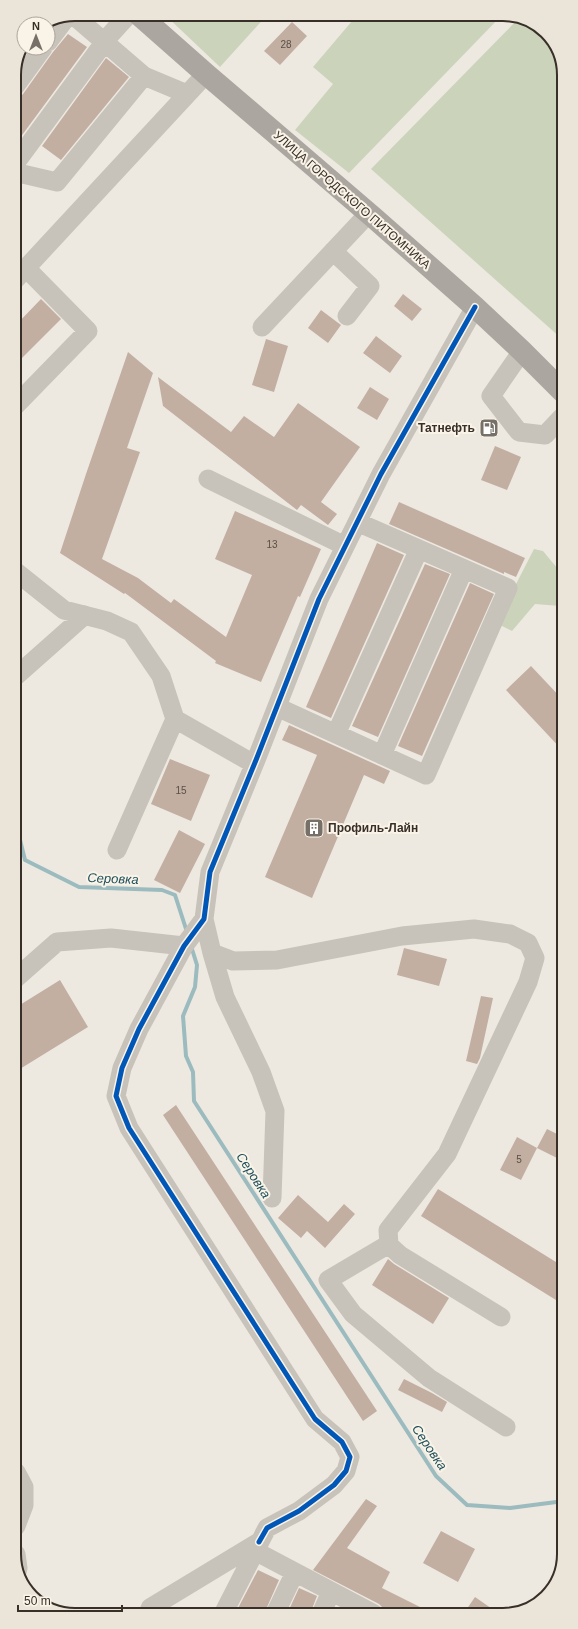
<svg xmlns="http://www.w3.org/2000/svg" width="578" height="1629" font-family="Helvetica,sans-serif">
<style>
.green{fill:#cbd4ba}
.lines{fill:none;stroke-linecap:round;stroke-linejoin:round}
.stream{stroke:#9cbbbf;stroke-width:4}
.building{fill:#c2afa2}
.minor{stroke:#c7c2ba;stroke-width:19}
.major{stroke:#aba69f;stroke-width:22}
.cycleway-casing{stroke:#faf4e8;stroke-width:8}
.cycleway{stroke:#0057b8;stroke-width:5}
.labels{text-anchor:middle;stroke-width:4;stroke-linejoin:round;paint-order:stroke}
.number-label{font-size:10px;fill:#5a4f46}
.street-label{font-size:12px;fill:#382f28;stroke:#faf4e8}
.poi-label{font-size:12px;font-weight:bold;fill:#382f28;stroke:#faf4e8;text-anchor:end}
.water-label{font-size:13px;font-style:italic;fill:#1b4e5b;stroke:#faf4e8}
.rim{fill:none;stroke:#382f28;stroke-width:2}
</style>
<rect width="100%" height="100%" fill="#ede9e1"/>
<path class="green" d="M 164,14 L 268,14 L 220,67 Z
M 358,14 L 503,14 L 349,173 L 295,130 L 333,84 L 313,67 Z
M 519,18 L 540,27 L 562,59 L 562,339 L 371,169 Z
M 534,549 L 543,551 L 563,575 L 563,609 L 560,606 L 535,604 L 512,631 L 496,623 Z"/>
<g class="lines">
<path class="stream" d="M 15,838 L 20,840 L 25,860 L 79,887 L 162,890 L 175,895 L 187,932
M 191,946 L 197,965 L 195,987 L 183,1016 L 186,1056 L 193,1072 L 194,1101 L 436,1476 L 467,1505 L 510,1508 L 564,1501"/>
</g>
<path class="building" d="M 292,22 L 307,36 L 280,65 L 264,51 Z
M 68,34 L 87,47 L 14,146 L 14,99 L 19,98 L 23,94 L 53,52 Z
M 106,58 L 129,77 L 61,160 L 42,146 Z
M 403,294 L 422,309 L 412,321 L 394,306 Z
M 41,299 L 61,319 L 15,365 L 14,327 Z
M 321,310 L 341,325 L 328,343 L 308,328 Z
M 376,336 L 402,356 L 390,373 L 363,353 Z
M 266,339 L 288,346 L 274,392 L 252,385 Z
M 128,352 L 153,373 L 127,448 L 140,452 L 102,559 L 138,578 L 171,603 L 174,599 L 226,637 L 252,575 L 215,559 L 235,511 L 321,549 L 300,597 L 298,596 L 261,682 L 215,663 L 216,661 L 125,593 L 124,594 L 60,553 L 86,474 Z
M 158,377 L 231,432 L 244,416 L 274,437 L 298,403 L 360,447 L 321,502 L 337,514 L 328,525 L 301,505 L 297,510 L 163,406 Z
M 370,387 L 389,399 L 377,420 L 357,408 Z
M 495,446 L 521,457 L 507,490 L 481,480 Z
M 399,502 L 525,558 L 516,577 L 504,572 L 504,574 L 389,524 Z
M 377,543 L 404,555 L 331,718 L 306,707 Z
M 425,564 L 450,574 L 378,737 L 352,726 Z
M 470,583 L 494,594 L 422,756 L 398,746 Z
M 531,666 L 563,700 L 563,751 L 506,690 Z
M 289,725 L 390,771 L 384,784 L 364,775 L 312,898 L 265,877 L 317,755 L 282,740 Z
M 170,759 L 210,775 L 191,821 L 151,804 Z
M 179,830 L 205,844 L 180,893 L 154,880 Z
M 404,948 L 447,959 L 439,986 L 397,975 Z
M 60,980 L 88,1027 L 15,1072 L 15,1008 Z
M 481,996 L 493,998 L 480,1058 L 477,1064 L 466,1061 Z
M 176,1105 L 377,1411 L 363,1421 L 163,1115 Z
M 547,1129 L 563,1137 L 563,1161 L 537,1148 Z
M 517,1137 L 537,1148 L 521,1180 L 500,1170 Z
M 438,1189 L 564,1267 L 564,1305 L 421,1216 Z
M 298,1195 L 328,1222 L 344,1204 L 355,1214 L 325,1248 L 307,1231 L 301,1238 L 278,1218 Z
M 388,1259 L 394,1264 L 449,1298 L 433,1324 L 372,1285 Z
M 404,1379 L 432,1393 L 447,1402 L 442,1412 L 398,1390 Z
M 366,1499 L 377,1506 L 347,1548 L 390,1572 L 382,1588 L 432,1613 L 385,1613 L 383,1608 L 379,1604 L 313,1570 Z
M 441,1531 L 475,1549 L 458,1582 L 423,1563 Z
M 258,1570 L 279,1580 L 264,1614 L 235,1614 Z
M 299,1588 L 317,1596 L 310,1614 L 287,1614 Z
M 475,1597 L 498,1613 L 464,1613 Z
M 336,1607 L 350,1614 L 333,1614 Z"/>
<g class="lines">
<path class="minor" d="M 73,15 L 144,76
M 48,42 L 66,18
M 14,88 L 43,48
M 14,165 L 109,36 L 129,14
M 14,172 L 57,182 L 144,76 L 187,94
M 333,251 L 370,286 L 347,316
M 14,281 L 206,74
M 262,327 L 369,213
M 522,351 L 491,396 L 519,432 L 545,435 L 562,417
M 15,406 L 88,331 L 26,268
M 208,479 L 345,546
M 15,571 L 64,610 L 107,621 L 131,632 L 161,676 L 175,719 L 117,850
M 15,677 L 85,615
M 277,707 L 426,775 L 508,588 L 357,522
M 175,719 L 254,764
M 336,734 L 419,549
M 382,755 L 464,569
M 204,919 L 212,953 L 233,961 L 277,960 L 402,936 L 474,929 L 510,934 L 528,943 L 535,958 L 528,982 L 447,1154 L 388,1230 L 389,1245 L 400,1255 L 501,1317
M 212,953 L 225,997 L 261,1072 L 275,1111 L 272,1198
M 15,979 L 57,942 L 111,938 L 184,946
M 389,1244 L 328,1280 L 353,1314 L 429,1378 L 506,1427
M 16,1472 L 24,1487 L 24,1505 L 16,1526
M 255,1551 L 374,1614
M 16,1554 L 18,1568 L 17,1572
M 150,1608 L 259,1542
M 223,1614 L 267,1528 L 299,1511 L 334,1485 L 346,1471 L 350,1457 L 342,1442 L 315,1419 L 129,1128 L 116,1096 L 122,1068 L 139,1029 L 184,946 L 204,919 L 210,872 L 256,760 L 319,599 L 381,474 L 475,307
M 275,1614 L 295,1572
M 321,1614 L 331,1592"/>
<path class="major" d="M 138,14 L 206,74 L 373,217 L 475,307 L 522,351 L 562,391"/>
<defs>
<path id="cycleway" d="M 259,1542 L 267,1528 L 299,1511 L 334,1485 L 346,1471 L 350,1457 L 342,1442 L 315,1419 L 129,1128 L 116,1096 L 122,1068 L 139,1029 L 184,946 L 204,919 L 210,872 L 256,760 L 319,599 L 381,474 L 475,307"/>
</defs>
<use href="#cycleway" class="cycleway-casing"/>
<use href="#cycleway" class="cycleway"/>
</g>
<defs>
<symbol id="fuel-square" viewBox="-11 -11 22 22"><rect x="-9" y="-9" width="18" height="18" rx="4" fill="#777069" stroke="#faf4e8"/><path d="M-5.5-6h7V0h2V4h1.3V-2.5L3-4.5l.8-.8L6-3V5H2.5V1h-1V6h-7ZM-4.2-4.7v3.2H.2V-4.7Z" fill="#fff"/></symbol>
<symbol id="building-square" viewBox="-11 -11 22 22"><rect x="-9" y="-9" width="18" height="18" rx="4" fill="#777069" stroke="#faf4e8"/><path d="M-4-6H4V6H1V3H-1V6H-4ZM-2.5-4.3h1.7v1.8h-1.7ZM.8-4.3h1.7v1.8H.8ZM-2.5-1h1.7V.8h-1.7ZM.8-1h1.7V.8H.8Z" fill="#fff"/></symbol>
</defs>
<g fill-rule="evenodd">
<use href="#fuel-square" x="478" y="417" width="22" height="22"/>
<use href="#building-square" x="303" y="817" width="22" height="22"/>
</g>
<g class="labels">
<g class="number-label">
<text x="286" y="48">28</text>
<text x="272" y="548">13</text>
<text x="181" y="794">15</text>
<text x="519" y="1163">5</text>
</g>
<g class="street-label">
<text transform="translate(352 200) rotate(41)" y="4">УЛИЦА ГОРОДСКОГО ПИТОМНИКА</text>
</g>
<g class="poi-label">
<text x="475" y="432">Татнефть</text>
<text x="328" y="832" text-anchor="start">Профиль-Лайн</text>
</g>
<g class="water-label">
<text transform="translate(113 878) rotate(2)" y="5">Серовка</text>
<text transform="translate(254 1175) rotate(57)" y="5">Серовка</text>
<text transform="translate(430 1447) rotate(56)" y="5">Серовка</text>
</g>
</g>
<path d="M0 0H578V1629H0ZM75 21H503A54 54 0 0 1 557 75V1554A54 54 0 0 1 503 1608H75A54 54 0 0 1 21 1554V75A54 54 0 0 1 75 21Z" fill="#eae4d9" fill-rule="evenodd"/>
<path class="rim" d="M75 21H503A54 54 0 0 1 557 75V1554A54 54 0 0 1 503 1608H75A54 54 0 0 1 21 1554V75A54 54 0 0 1 75 21Z"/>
<g transform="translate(36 36)"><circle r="19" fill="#faf4e8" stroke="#aca59b"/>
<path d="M0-3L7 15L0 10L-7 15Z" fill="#777069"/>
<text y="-6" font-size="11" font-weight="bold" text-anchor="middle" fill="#382f28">N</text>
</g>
<path d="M18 1605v6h104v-6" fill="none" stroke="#382f28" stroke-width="2"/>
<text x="24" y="1605" font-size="12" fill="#382f28" stroke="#faf4e8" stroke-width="3" paint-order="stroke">50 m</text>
</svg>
